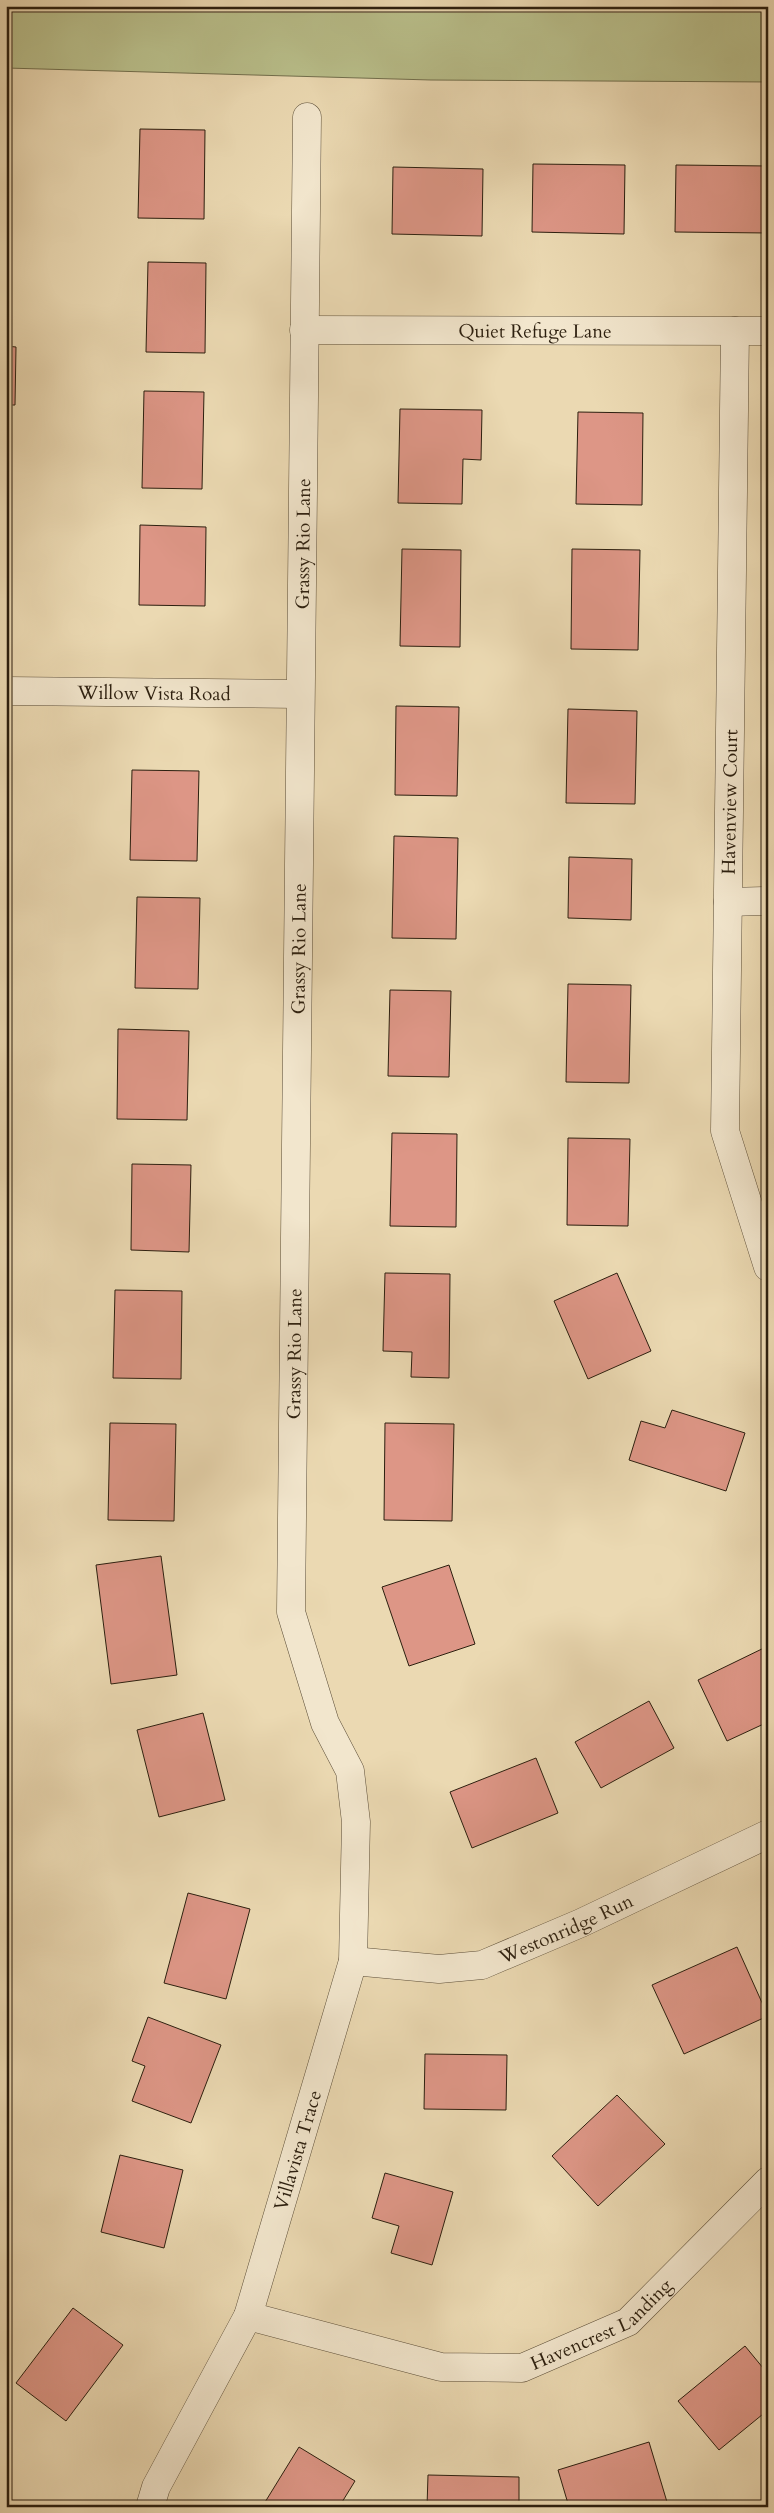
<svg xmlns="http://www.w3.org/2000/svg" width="774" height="2513" font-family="Cardo,serif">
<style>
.green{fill:#b9bf8b;stroke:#726f4d}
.building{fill:#dd9686;stroke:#2c1f0f}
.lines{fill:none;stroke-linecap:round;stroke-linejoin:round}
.minor-casing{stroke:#5c4e38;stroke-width:29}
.minor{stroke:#f2e6cd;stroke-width:28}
.labels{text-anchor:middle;stroke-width:4.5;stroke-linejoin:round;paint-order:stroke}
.street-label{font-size:19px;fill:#2c1f0f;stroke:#f2e6cd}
</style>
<rect width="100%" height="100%" fill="#ebd9b2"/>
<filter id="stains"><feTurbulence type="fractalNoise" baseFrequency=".004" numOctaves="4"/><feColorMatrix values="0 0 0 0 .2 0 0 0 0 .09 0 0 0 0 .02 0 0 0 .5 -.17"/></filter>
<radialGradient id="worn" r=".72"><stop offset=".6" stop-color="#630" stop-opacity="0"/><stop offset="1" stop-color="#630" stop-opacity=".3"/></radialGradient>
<path class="green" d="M 6,6 L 768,6 L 768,82 L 431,80 L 6,68 Z"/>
<path class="building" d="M 140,129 L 205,130 L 204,219 L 138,218 Z
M 533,164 L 625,165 L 624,234 L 532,232 Z
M 676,165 L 768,166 L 767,233 L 675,232 Z
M 393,167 L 483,169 L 482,236 L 392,234 Z
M 148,262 L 206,263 L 205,353 L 146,352 Z
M 6,346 L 16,347 L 15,405 L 6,405 Z
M 144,391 L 204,392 L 202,489 L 142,488 Z
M 400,409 L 482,410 L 481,460 L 463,459 L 462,504 L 398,503 Z
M 578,412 L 643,413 L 642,505 L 576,504 Z
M 140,525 L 206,527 L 205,606 L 139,605 Z
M 402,549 L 461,550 L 460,647 L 400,646 Z
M 572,549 L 640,550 L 638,650 L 571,649 Z
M 396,706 L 459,707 L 457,796 L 395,795 Z
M 568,709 L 637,711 L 635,804 L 566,803 Z
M 132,770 L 199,771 L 197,861 L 130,860 Z
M 394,836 L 458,838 L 456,939 L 392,938 Z
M 569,857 L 632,859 L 631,920 L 568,918 Z
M 137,897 L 200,898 L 198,989 L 135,988 Z
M 568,984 L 631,985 L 629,1083 L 566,1082 Z
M 390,990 L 451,991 L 449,1077 L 388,1076 Z
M 118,1029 L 189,1031 L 187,1120 L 117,1119 Z
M 392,1133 L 457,1134 L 456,1227 L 390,1226 Z
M 568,1138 L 630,1139 L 628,1226 L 567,1225 Z
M 132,1164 L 191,1165 L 189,1252 L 131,1250 Z
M 385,1273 L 450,1274 L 449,1378 L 411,1377 L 412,1352 L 383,1351 Z
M 617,1273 L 651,1351 L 588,1379 L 554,1301 Z
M 115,1290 L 182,1291 L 181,1379 L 113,1378 Z
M 672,1410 L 745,1433 L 726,1491 L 629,1460 L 641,1421 L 665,1428 Z
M 110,1423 L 176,1424 L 174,1521 L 108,1520 Z
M 385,1423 L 454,1424 L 452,1521 L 384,1520 Z
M 161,1556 L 177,1675 L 111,1684 L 96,1565 Z
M 449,1565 L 475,1644 L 409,1666 L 382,1587 Z
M 768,1646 L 768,1722 L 727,1741 L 698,1680 Z
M 649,1701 L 674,1748 L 601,1788 L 575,1742 Z
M 203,1713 L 225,1800 L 159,1817 L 137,1730 Z
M 536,1758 L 558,1813 L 472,1848 L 450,1792 Z
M 188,1893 L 250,1909 L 226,1999 L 164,1983 Z
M 737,1947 L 768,2016 L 684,2054 L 652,1985 Z
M 148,2017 L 221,2045 L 191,2123 L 132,2101 L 145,2066 L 132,2061 Z
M 425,2054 L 507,2055 L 506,2110 L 424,2109 Z
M 617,2095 L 665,2144 L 598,2206 L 552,2156 Z
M 120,2155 L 183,2170 L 164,2248 L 101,2232 Z
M 385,2173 L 453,2192 L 432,2265 L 391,2253 L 399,2226 L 372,2218 Z
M 73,2308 L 123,2345 L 66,2421 L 16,2383 Z
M 745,2346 L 768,2374 L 768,2410 L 719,2450 L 678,2401 Z
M 649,2442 L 667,2502 L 650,2507 L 569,2507 L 558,2470 Z
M 299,2447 L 355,2481 L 339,2507 L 262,2507 Z
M 428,2475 L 519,2477 L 519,2507 L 427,2507 Z"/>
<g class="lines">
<defs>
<g id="minor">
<path id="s1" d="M 304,330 L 768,331"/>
<path d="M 735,331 L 725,1131 L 768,1267"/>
<path id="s2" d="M 6,691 L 300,694"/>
<path d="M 728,902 L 768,901"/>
<path id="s3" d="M 353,1961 L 439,1969 L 482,1965 L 581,1923 L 768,1834"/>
<path id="s4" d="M 248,2316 L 441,2367 L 522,2368 L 628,2322 L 768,2181"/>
<path id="s5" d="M 150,2507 L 156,2487 L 248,2316 L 353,1961 L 356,1822 L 350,1771 L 325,1723 L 291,1612 L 307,117"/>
</g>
</defs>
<use href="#minor" class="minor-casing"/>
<use href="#minor" class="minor"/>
</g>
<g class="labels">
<g class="street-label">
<text dy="7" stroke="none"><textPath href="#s1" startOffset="231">Quiet Refuge Lane</textPath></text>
<text dy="7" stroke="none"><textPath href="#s5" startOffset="2014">Grassy Rio Lane</textPath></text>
<text dy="7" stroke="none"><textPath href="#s2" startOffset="148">Willow Vista Road</textPath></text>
<text transform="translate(729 802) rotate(-89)" y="7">Havenview Court</text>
<text dy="7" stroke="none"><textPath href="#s5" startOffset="1609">Grassy Rio Lane</textPath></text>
<text dy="7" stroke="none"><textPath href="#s5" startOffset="1204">Grassy Rio Lane</textPath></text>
<text dy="7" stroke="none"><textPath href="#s3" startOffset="221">Westonridge Run</textPath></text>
<text dy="7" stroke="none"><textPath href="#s5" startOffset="388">Villavista Trace</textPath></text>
<text dy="7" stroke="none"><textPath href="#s4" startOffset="372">Havencrest Landing</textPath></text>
</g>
</g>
<rect width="774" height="2513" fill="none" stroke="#ebd9b2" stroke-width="25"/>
<rect x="8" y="8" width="759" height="2498" fill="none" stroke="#2c1f0f" stroke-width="2.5"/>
<rect x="12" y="12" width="749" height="2488" fill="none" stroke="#2c1f0f"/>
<rect width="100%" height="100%" filter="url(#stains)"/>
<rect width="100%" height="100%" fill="url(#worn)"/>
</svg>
